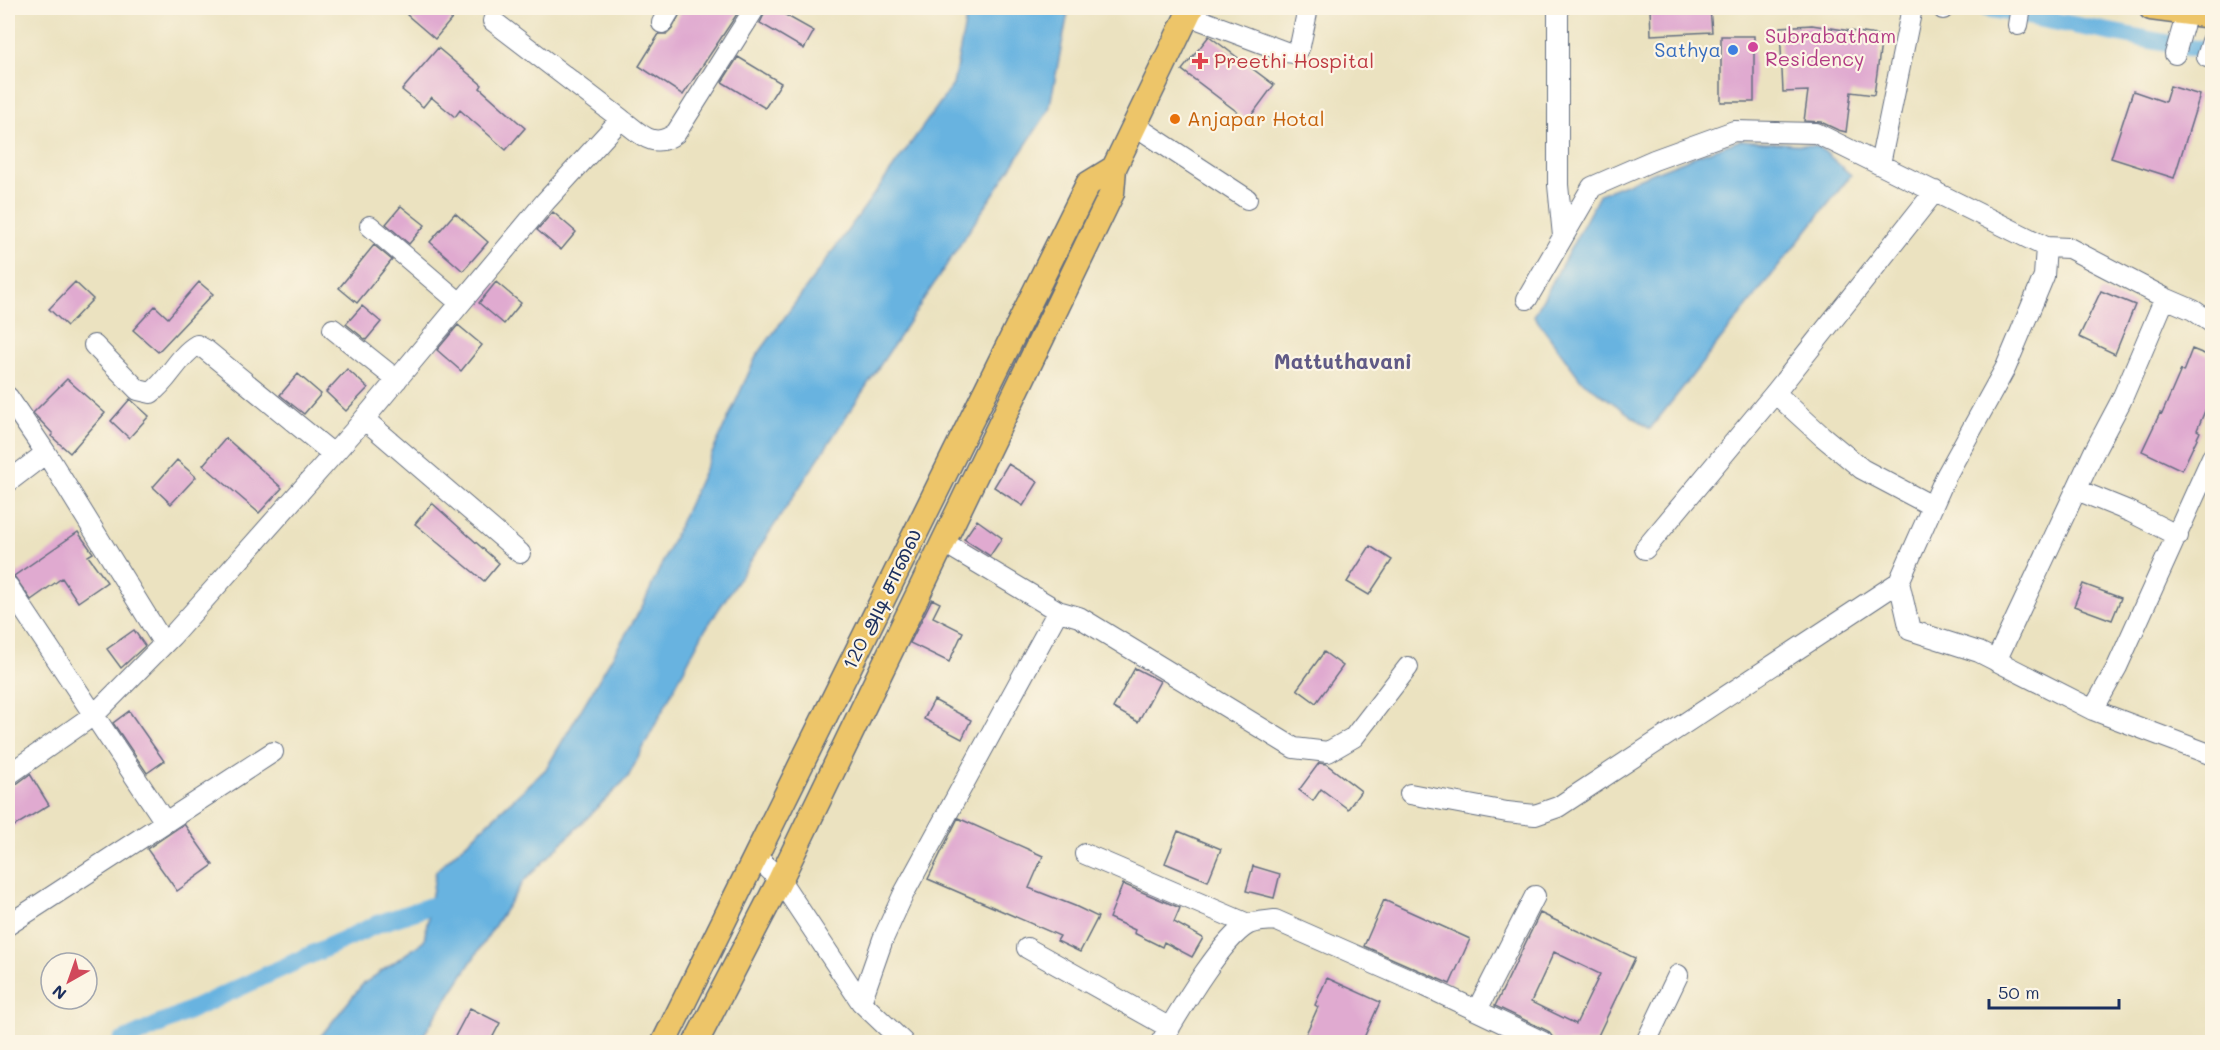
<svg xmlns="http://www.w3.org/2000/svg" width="2220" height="1050" font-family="Mali,'Noto Sans Tamil',sans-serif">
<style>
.water{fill:#67b3e0;stroke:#41719f;stroke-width:1.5}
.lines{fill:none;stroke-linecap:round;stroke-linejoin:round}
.canal{stroke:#67b3e0;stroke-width:18}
.building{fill:#e0aad0;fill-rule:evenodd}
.minor-casing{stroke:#646e80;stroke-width:22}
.major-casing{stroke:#646e80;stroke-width:27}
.minor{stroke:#fff;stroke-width:20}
.major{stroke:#edc569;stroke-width:24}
.hotel-dot{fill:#d1479c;stroke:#fcf5e5;stroke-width:2}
.shop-dot{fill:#3f7fe0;stroke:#fcf5e5;stroke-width:2}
.health-dot{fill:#e0444e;stroke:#fcf5e5;stroke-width:2}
.food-dot{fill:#e8710a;stroke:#fcf5e5;stroke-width:2}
.labels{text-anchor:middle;stroke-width:4.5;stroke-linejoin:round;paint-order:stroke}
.hotel-label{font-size:20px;fill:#b23c85;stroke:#fcf5e5;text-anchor:start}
.shop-label{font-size:20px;fill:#366cbe;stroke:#fcf5e5;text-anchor:end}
.health-label{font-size:20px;fill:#be3a42;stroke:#fcf5e5;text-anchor:start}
.food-label{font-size:20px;fill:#c56008;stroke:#fcf5e5;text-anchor:start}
.street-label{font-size:20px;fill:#1b2f5e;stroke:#fcf5e5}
.neighbourhood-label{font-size:21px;font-weight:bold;fill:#605a86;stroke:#fcf5e5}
</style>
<rect width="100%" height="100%" fill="#fcf5e5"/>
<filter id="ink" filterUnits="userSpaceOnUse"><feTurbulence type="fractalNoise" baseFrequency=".0167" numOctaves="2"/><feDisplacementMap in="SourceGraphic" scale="12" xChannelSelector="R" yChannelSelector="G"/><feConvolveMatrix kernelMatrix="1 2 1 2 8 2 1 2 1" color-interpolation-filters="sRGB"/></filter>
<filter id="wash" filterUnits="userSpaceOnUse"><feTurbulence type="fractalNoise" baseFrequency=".008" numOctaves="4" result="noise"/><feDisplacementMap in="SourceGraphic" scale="24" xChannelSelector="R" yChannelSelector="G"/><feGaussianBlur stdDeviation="1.35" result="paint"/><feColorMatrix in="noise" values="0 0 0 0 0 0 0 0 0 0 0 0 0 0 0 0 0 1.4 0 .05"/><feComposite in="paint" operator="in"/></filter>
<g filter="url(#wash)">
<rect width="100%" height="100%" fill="#ebe2c0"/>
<path class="water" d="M 968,8 L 1069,8 L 1049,110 L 703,633 L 628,777 L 523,882 L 419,1042 L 316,1042 L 362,985 L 424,941 L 436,871 L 546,769 L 643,605 L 756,357 L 953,85 Z
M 1741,140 L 1818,146 L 1851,175 L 1650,429 L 1581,380 L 1534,316 L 1600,194 L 1701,154 Z"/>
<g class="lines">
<path class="canal" d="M 1986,8 L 2212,52
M 121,1042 L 380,923 L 431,906 L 453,907"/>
</g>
<g id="blocks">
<path class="building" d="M 414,8 L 461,8 L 435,39 L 407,15 Z
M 683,8 L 741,8 L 683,95 L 639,66 L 659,34 L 667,34 L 672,29 Z
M 767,8 L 773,8 L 814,31 L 804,49 L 760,23 Z
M 1650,8 L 1710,8 L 1712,32 L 1651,35 Z
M 1812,25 L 1882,36 L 1874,95 L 1851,92 L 1846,132 L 1838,130 L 1821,122 L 1804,121 L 1808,91 L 1783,92 L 1780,27 Z
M 1209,36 L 1274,85 L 1248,120 L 1182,70 Z
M 1721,36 L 1754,36 L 1754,102 L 1721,102 Z
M 438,48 L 482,85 L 480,88 L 525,128 L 506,150 L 460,110 L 455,117 L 431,97 L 423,107 L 402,90 Z
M 738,57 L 781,83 L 765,108 L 722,82 Z
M 2170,86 L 2200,95 L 2174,178 L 2111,158 L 2133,91 L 2165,102 Z
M 401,206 L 425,225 L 409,244 L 386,224 Z
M 553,212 L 576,232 L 561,250 L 537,230 Z
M 455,213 L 488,242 L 463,271 L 430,242 Z
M 374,245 L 392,260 L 357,303 L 339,288 Z
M 75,282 L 93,299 L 67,326 L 49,309 Z
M 199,282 L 213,294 L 158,352 L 133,330 L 155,306 L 168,318 Z
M 496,282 L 521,303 L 504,324 L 479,303 Z
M 2101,291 L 2135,305 L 2115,354 L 2079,337 Z
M 362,306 L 381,322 L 366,340 L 346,324 Z
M 458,325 L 482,345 L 461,371 L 437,350 Z
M 2192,349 L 2212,357 L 2212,394 L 2197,430 L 2200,432 L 2182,470 L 2142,451 L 2160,413 L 2162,414 L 2181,370 L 2183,372 Z
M 347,369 L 368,388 L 346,411 L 326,392 Z
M 298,374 L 321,394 L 304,414 L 280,395 Z
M 67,379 L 105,413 L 70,453 L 51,436 L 53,434 L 33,413 Z
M 130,399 L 149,416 L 129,438 L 111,421 Z
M 226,438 L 282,488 L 259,513 L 203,465 Z
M 177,460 L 196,477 L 171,504 L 153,487 Z
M 1008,464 L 1038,482 L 1023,506 L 994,487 Z
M 432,503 L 499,563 L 484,581 L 415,524 Z
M 977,520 L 1002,538 L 990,556 L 964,539 Z
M 78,532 L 93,553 L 88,556 L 107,582 L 78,602 L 62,578 L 31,600 L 14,576 Z
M 1370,546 L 1392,560 L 1369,595 L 1347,582 Z
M 2083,584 L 2121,598 L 2112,620 L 2074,606 Z
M 932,599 L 940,603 L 933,617 L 963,632 L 949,662 L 910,643 Z
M 134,630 L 145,646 L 121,668 L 107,649 Z
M 1324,652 L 1343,666 L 1316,703 L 1297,689 Z
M 1135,668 L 1160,681 L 1138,722 L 1113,708 Z
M 934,700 L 971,720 L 962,739 L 924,719 Z
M 129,711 L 164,761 L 147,773 L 113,723 Z
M 1319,763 L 1326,764 L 1361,791 L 1348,809 L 1321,789 L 1313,801 L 1299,790 Z
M 30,774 L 49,805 L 8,830 L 8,787 L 15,785 Z
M 958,818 L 1043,856 L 1029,888 L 1075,906 L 1098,917 L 1080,952 L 1057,941 L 1060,936 L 928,879 Z
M 184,824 L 213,865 L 177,891 L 147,849 Z
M 1178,831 L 1221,849 L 1208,881 L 1165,863 Z
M 1253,866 L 1280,874 L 1274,898 L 1246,891 Z
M 1123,884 L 1180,908 L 1174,922 L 1203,938 L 1192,957 L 1164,942 L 1162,947 L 1134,933 L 1135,930 L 1109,918 Z
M 1384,900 L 1470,939 L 1450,984 L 1364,946 Z
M 1540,913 L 1635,958 L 1595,1042 L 1556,1042 L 1548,1031 L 1495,1006 ZM 1554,952 L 1600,974 L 1576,1024 L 1531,1002 Z
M 1327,978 L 1380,1002 L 1362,1042 L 1319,1042 L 1305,1036 L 1318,1007 L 1315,1005 Z
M 470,1008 L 500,1023 L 490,1042 L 452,1042 Z"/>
</g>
</g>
<g filter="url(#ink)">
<use href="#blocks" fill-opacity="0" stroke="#646e80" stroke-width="1.5"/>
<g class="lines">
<defs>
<path id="minor" d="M 1558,8 L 1558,185 L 1563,236
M 1943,9 L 1944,8
M 1187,15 L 1286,52 L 1295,53 L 1300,46 L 1308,8
M 493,21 L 621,119
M 662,23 L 671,8
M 2018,25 L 2021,8
M 2175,54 L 2187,13
M 2207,57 L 2212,41
M 1134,125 L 1247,199
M 1880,164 L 1912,8
M 370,226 L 460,303
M 2046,247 L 2069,248 L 2165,298 L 2193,310 L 2212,323
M 1527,299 L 1592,187 L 1654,160 L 1734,131 L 1816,133 L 2046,247 L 2044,276 L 2006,367 L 1946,476 L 1899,582 L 1910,630 L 1979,652 L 2093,710 L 2212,755
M 333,329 L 397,380
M 94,345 L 138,390 L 151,393 C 169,380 178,356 197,345 L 206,350 L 333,454
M 1775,393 L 1822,436 L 1862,469 L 1932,506
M 8,397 L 46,453 L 164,644
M 364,419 L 520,553
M 8,482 L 46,453
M 2077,490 L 2131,512 L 2178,536
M 943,542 L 1058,611
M 1645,549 L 1775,393 L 1935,191
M 8,586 L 165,822
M 1996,661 L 2094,452 L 2121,401 L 2165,298
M 2093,710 L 2117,667 L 2212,457
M 8,775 L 95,714 L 172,636 L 354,431 L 545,202 L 621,119 C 640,133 653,151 676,133 L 755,8
M 1410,794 L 1507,812 L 1535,815 L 1558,807 L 1899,582
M 1085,854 L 1248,924
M 756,856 L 780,880 L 861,1002 L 903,1042
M 8,925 L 273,752
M 1027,948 L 1170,1028
M 861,1002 L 883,939 L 904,893 L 1058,611 L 1079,617 L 1294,748 L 1328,752 L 1354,737 L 1408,667
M 1477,1010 L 1535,896
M 1161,1042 C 1178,1014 1220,941 1247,925 C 1254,921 1267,921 1275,920 L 1425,986 L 1543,1042
M 1646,1042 L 1678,975"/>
<path id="major" d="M 2151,8 L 2212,16
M 664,1042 L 1088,184 L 1114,168
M 696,1042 L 780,880 L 1112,193 L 1114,168 L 1191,8"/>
</defs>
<use href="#minor" class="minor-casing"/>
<use href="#major" class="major-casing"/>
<use href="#minor" class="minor"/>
<use href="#major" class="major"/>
</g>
</g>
<circle class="hotel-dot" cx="1753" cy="47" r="6"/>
<circle class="shop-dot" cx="1733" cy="50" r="6"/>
<path class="health-dot" d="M1197 52h6v6h6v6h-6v6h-6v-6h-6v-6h6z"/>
<circle class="food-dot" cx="1175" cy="119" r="6"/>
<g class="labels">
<g class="hotel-label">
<text x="1765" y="43">Subrabatham<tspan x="1765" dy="23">Residency</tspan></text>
</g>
<g class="shop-label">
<text x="1721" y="57">Sathya</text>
</g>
<g class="health-label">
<text x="1214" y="68">Preethi Hospital</text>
</g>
<g class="food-label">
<text x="1187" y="126">Anjapar Hotal</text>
</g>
<g class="street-label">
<text transform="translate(882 599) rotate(-64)" y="7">120 அடி சாலை</text>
</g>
<g class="neighbourhood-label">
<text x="1343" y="369">Mattuthavani</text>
</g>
</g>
<rect width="2220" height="1050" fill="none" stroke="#fcf5e5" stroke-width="30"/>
<g transform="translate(69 981) rotate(220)"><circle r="28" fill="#fcf5e5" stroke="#a2a6af" stroke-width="1.5"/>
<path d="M0-4.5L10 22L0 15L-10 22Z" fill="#d1495b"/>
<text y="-9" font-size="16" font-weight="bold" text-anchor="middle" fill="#1b2f5e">N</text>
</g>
<path d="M1989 999v9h130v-9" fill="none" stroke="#1b2f5e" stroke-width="3"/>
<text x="1998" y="999" font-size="18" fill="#1b2f5e" stroke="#fcf5e5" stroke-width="4.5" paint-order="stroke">50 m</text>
</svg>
